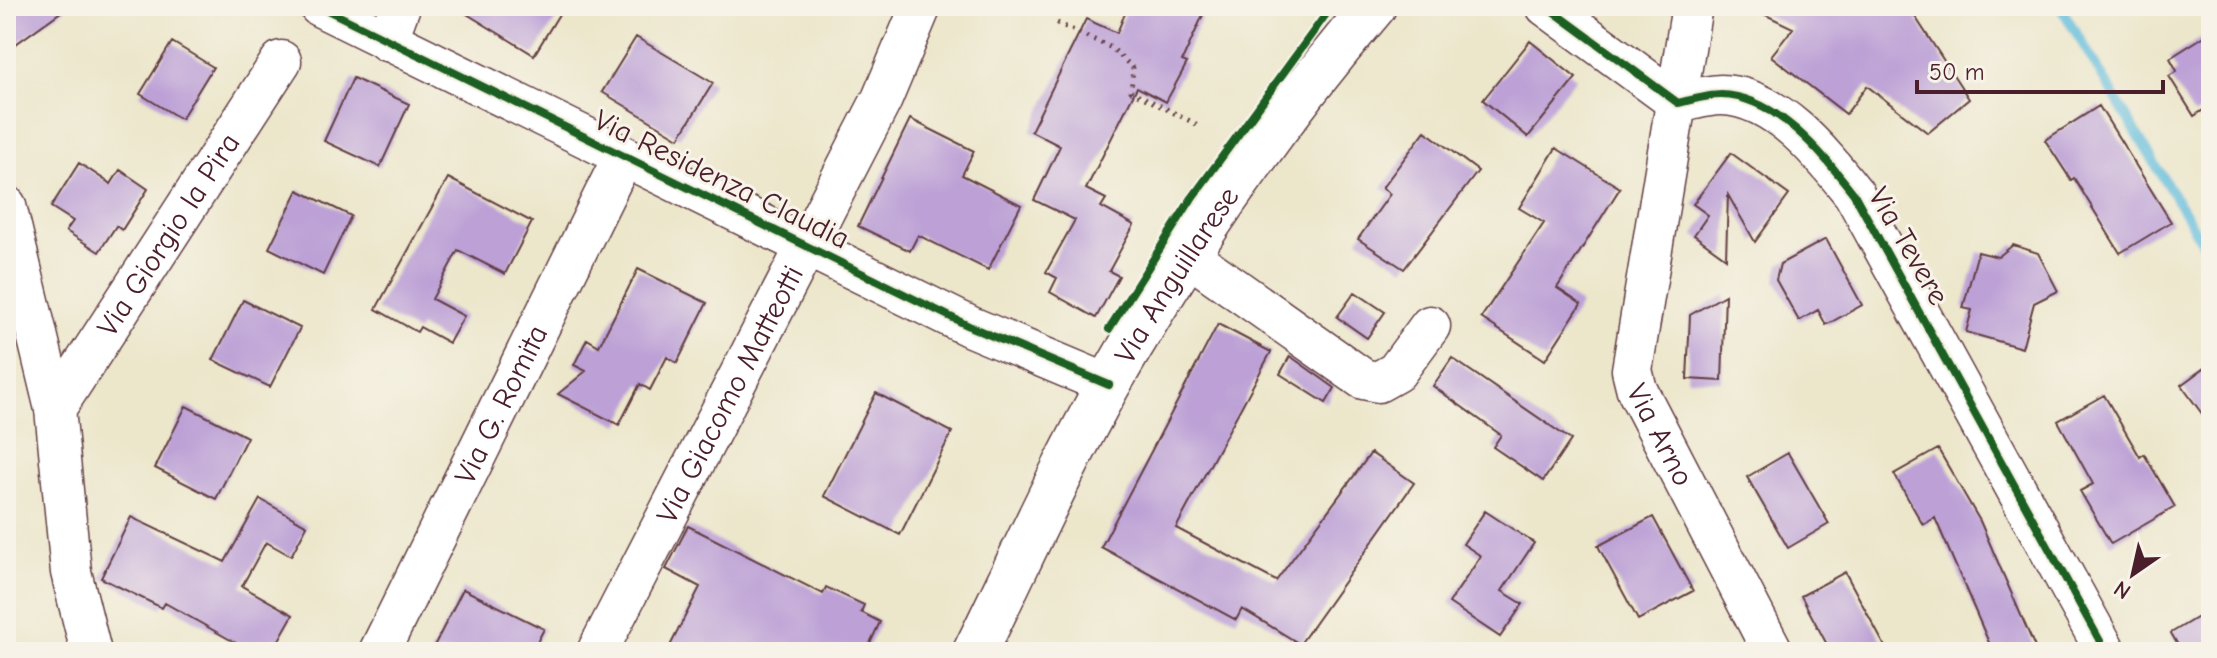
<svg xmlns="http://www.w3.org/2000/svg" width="2217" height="658" font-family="'Comic Neue',sans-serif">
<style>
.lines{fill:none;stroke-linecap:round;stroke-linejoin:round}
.stream{stroke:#5ebcdc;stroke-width:10}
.building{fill:#bca0d6}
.minor-casing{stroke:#623d43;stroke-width:43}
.major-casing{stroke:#623d43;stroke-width:47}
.path{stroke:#623d43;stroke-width:5;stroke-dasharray:2 6;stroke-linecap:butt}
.minor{stroke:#fff;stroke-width:40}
.major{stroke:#fff;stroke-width:44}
.cycleway-casing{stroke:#f7f3e8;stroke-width:13}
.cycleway{stroke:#1b5e20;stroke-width:8}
.labels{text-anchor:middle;stroke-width:6;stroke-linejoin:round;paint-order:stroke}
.street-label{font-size:30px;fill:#4a1f2b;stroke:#f7f3e8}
</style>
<rect width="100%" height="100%" fill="#f7f3e8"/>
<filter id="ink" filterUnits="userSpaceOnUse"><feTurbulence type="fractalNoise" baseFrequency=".0125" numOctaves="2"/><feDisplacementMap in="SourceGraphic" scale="16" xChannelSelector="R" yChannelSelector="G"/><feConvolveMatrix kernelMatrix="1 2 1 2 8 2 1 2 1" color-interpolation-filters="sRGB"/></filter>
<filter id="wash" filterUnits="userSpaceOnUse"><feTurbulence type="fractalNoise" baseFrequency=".006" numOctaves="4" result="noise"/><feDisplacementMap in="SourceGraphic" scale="32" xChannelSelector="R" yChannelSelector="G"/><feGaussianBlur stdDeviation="1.8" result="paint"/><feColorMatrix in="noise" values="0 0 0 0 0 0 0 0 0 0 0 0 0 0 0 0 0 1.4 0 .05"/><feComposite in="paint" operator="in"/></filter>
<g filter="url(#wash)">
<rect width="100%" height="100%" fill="#ece6cb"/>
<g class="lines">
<path class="stream" d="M 2060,6 L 2211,257"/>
</g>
<g id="blocks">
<path class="building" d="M 6,6 L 69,6 L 6,51 Z
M 454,6 L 564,6 L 534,55 Z
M 1128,6 L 1207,6 L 1182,61 L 1187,63 L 1166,102 L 1137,87 L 1086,189 L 1106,199 L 1101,207 L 1134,225 L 1109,271 L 1119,276 L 1096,318 L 1050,292 L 1057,278 L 1046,272 L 1075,220 L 1034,200 L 1060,146 L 1031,131 L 1086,19 L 1117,33 Z
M 1747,6 L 1900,6 L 1914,15 L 1969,99 L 1928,133 L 1867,86 L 1846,114 L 1771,56 L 1793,28 Z
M 2211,32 L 2211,105 L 2194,116 L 2169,76 L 2177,71 L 2170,58 Z
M 636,37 L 713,83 L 679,138 L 602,92 Z
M 1530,41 L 1576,78 L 1528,137 L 1483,100 Z
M 172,42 L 213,67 L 181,119 L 140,94 Z
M 353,78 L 409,104 L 380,167 L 324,141 Z
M 2099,106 L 2171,222 L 2120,253 L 2074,178 L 2071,180 L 2045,140 Z
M 910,119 L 974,151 L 962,175 L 1021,205 L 988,270 L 918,235 L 910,251 L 858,226 Z
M 1425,131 L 1478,171 L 1404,269 L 1358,239 L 1390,194 L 1382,188 Z
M 1556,148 L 1620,188 L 1557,288 L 1581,304 L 1545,360 L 1481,318 L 1544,223 L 1519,208 Z
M 1731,153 L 1789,195 L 1755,242 L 1728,195 L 1726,258 L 1694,235 L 1708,215 L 1693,204 Z
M 79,163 L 111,184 L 120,170 L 148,189 L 122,230 L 116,226 L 99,252 L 66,231 L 73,221 L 51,207 Z
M 448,178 L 532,222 L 505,274 L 458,250 L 432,299 L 464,316 L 449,343 L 420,327 L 417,332 L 376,309 Z
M 298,190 L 351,216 L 323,275 L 269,248 Z
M 1826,239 L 1862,305 L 1826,325 L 1818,310 L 1799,321 L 1776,280 L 1780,264 Z
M 2013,245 L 2038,253 L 2058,291 L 2034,303 L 2022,348 L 1966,332 L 1972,310 L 1963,308 L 1978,252 L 1998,257 Z
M 638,269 L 707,303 L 677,363 L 667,357 L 650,390 L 640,384 L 619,425 L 558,394 L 586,371 L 574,365 L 587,339 L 599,346 Z
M 1355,292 L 1385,312 L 1367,338 L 1337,317 Z
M 1725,295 L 1722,381 L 1687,379 L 1690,315 Z
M 243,300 L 300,328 L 270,387 L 213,360 Z
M 1218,324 L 1271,352 L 1176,528 L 1276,581 L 1371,453 L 1414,483 L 1300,644 L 1242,609 L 1236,620 L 1101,547 Z
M 1290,356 L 1335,388 L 1326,403 L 1280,374 Z
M 1452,358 L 1571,440 L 1543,481 L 1493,447 L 1501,435 L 1433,386 Z
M 2211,363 L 2211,426 L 2181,385 Z
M 876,393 L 952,432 L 900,535 L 824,496 Z
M 2104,395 L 2140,457 L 2144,454 L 2175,507 L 2111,544 L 2080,491 L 2093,484 L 2058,421 Z
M 186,406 L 247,437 L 216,499 L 155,468 Z
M 1938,449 L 1980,521 L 2037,652 L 1993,652 L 1935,518 L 1923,525 L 1894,474 Z
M 1788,453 L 1829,524 L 1788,548 L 1747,477 Z
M 260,499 L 307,526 L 291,556 L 266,542 L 242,586 L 293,615 L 275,647 L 266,642 L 260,652 L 252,652 L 165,603 L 162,608 L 101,578 L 131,517 L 225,562 Z
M 1485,511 L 1534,543 L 1502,591 L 1523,604 L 1500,637 L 1449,603 L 1481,556 L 1463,544 Z
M 1653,517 L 1693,591 L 1638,620 L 1598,546 Z
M 688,526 L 823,594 L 826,587 L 864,605 L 861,612 L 880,622 L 866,652 L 667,652 L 700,587 L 666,569 Z
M 1845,572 L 1888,652 L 1831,652 L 1801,596 Z
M 463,589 L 544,629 L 532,652 L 431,652 Z
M 2211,609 L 2211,652 L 2182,652 L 2171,633 Z"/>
</g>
</g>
<g filter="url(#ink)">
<use href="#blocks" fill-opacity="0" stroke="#623d43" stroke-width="2"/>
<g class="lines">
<defs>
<g id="minor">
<path d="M 319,6 L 971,327 L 1109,385"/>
<path d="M 1546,6 L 1678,103 C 1691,100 1708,95 1721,95 C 1777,96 1823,155 1854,194 L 2106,652"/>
<path id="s1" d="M 1692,6 L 1632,370 L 1637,390 L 1773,652"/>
<path d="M 387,41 L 400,6"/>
<path d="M 6,206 L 55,409 L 71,572 L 91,652"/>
<path d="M 1189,256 L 1363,379 L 1378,382 L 1396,372 L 1430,326"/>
<path id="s2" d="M 55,409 L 281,61"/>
<path id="s3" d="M 379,652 L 623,157"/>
<path id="s4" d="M 597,652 L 882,99 L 921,6"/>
</g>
<g id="major">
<path id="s5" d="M 975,652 C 1019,563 1059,472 1108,385 C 1184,252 1274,123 1374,6"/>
</g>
</defs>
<use href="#minor" class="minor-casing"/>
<use href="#major" class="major-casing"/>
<path class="path" d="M 1057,23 L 1112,48 L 1133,68 L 1131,91 L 1198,125"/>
<use href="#minor" class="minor"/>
<use href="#major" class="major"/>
<defs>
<path id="cycleway" d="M 319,6 L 971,327 L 1109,385
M 1546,6 L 1678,103 C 1691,100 1708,95 1721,95 C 1777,96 1823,155 1854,194 L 2106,652
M 1109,329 L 1192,198 L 1332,6"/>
</defs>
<use href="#cycleway" class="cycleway-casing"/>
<use href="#cycleway" class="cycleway"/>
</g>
</g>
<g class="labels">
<g class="street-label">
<text transform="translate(722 179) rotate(26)" y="10">Via Residenza Claudia</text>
<text dy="10" stroke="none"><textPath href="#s2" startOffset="208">Via Giorgio la Pira</textPath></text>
<text transform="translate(1909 246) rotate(60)" y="10">Via Tevere</text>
<text dy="10" stroke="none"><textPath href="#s5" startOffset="428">Via Anguillarese</textPath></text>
<text dy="10" stroke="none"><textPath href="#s4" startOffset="290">Via Giacomo Matteotti</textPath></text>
<text dy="10" stroke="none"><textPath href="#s3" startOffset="276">Via G. Romita</textPath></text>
<text dy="10" stroke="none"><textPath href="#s1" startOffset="440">Via Arno</textPath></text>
</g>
</g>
<rect width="2217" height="658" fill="none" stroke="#f7f3e8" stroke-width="32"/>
<g transform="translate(2133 574) rotate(214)" stroke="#f7f3e8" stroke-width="6" paint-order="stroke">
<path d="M0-6L14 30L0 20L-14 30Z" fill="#4a1f2b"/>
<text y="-12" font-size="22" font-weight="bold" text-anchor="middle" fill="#4a1f2b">N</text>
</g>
<path d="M1917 80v12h246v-12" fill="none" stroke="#4a1f2b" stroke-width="4"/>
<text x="1929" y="80" font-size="24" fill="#4a1f2b" stroke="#f7f3e8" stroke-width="6" paint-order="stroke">50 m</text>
</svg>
